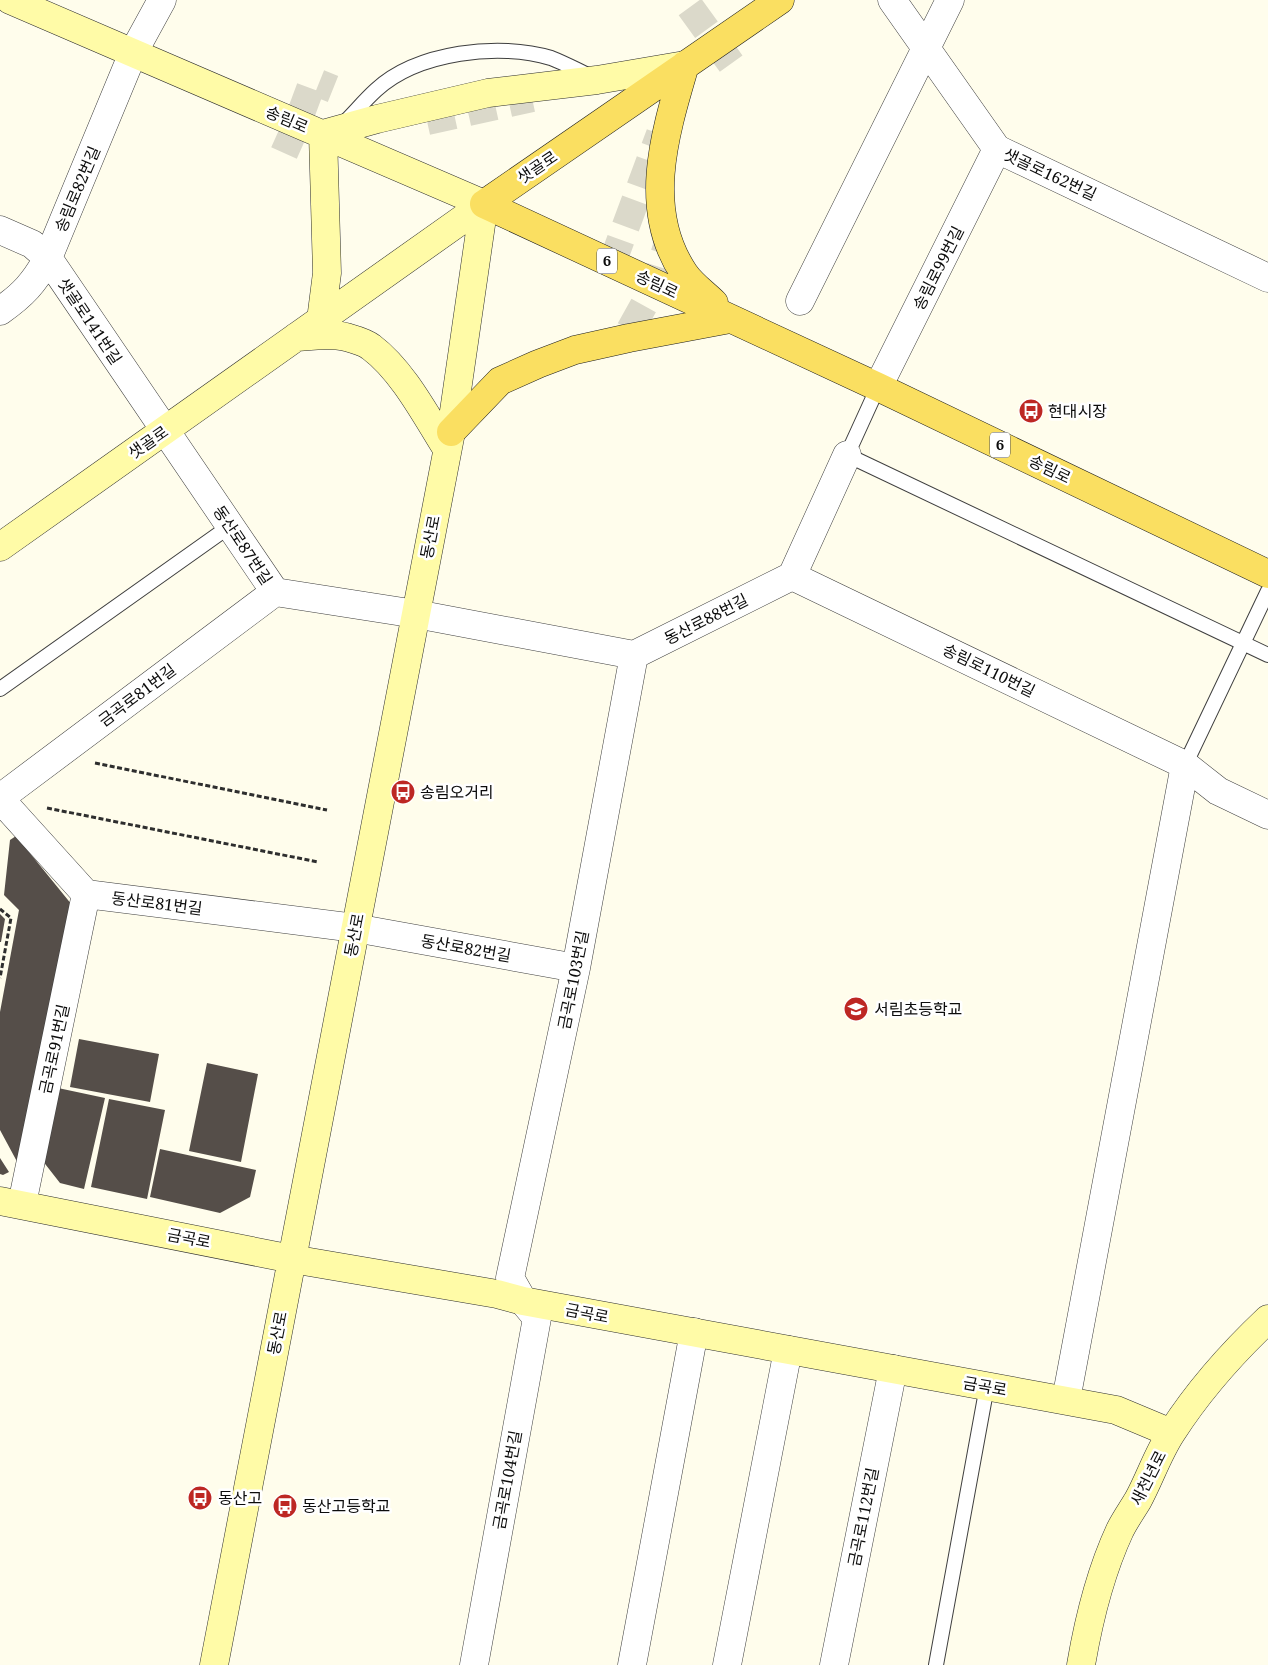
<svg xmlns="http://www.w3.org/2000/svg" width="1268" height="1665" font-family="'Noto Serif','Noto Sans KR',serif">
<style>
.building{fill:#554e49}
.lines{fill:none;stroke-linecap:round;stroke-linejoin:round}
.street-tunnel{stroke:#dbd9ca;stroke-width:28;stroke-dasharray:28 14;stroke-linecap:butt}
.lane-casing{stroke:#3f3f3f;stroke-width:16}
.street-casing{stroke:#3f3f3f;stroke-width:29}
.secondary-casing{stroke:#2e2e2e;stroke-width:29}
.primary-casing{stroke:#1d1d1d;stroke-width:29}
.path{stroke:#2e2e2e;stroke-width:3;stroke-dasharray:5 2.5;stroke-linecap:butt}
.lane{stroke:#fff;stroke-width:14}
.street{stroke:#fff;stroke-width:28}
.secondary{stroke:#fffba7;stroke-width:28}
.primary{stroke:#fadf61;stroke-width:28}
.labels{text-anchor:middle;stroke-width:5;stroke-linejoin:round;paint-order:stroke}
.shield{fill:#fff;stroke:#555;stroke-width:1}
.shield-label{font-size:15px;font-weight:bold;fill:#0c0c0c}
.street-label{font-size:16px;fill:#0c0c0c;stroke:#fff}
.poi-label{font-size:16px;fill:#0c0c0c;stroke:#fff;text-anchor:start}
</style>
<rect width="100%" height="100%" fill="#fffdec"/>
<path class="building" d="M 16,836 L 72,905 L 21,1169 L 0,1130 L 0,1012 L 19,910 L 4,895 L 10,840 Z
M 0,914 L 5,919 L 1,942 L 0,942 Z
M 79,1039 L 159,1054 L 150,1102 L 70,1087 Z
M 207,1063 L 258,1074 L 241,1162 L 189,1151 Z
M 58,1088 L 105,1098 L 84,1189 L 60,1183 L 42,1160 Z
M 109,1099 L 165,1110 L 147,1199 L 91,1187 Z
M 160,1149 L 256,1170 L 250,1197 L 220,1213 L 150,1197 Z
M 0,1158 L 9,1172 L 3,1175 L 0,1174 Z"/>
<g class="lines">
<path class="street-tunnel" d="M 690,7 L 738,73
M 427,121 L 532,98
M 284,153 L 297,124 L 313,81 L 333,89
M 611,266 L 660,134
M 630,330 L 654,287 L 667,246"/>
<defs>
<path id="lane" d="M 344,123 C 355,112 365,100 376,90 C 417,52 500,42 551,58 C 564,63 577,70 590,76
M 878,387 L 847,455 L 1268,655
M 0,689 L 230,526
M 1185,765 L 1268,591
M 936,1665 L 987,1386"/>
<path id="street" d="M 892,0 L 997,149 L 1268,278
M 0,230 L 32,244 L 48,258 L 275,592 L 416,614 L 634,655 L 792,576 L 847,455
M 800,301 L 950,0
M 0,311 C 23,295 34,283 48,258 L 133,53 L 162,0
M 878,387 L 997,149
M 792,576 L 1185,765 L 1218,791 L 1268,815
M 0,798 L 275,592
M 0,799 L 86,894 L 355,928 L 576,968
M 22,1204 L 86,894
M 1066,1400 L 1185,765
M 474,1665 L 537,1318 L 523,1301 L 510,1278 L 576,968 L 634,655
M 632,1665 L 694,1332
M 727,1665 L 788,1350
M 834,1665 L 893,1369"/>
<path id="secondary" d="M 10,0 L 484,204
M 323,134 L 377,119 L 488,93 L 597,80 L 685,65
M 321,320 L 327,273 L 323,134
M 296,337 C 312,336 330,333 346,337 C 353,339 365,342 371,347 C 403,371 426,416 447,449
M 0,547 L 484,204
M 0,1201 L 292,1259 L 497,1294 L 523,1301 L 1116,1410 L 1171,1433
M 214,1665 L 451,432 L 484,204
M 1081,1665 C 1089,1618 1100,1573 1120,1530 C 1125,1520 1132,1510 1138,1500 C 1150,1478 1158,1453 1172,1432 C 1199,1390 1232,1353 1268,1319"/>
<path id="primary" d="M 685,65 C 665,133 641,209 684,273 C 691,284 705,294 714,303
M 484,204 L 878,387 L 1268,574
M 484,204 L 780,0
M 451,432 L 500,381 L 538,364 L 575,350 L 629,338 L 730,319"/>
</defs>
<use href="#lane" class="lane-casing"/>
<use href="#street" class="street-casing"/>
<use href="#secondary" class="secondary-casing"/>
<use href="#primary" class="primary-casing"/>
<path class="path" d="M 95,763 L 327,810
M 47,808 L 318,862
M 0,909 L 11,918 L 0,978"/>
<use href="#lane" class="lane"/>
<use href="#street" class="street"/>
<use href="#secondary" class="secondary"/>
<use href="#primary" class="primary"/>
</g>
<defs>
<symbol id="bus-disc" viewBox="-11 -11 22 22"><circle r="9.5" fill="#bd2723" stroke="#fff"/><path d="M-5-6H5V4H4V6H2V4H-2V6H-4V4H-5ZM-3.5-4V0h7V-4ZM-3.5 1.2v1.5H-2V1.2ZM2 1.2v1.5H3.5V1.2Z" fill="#fff"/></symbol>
<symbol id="school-disc" viewBox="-11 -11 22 22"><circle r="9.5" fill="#bd2723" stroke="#fff"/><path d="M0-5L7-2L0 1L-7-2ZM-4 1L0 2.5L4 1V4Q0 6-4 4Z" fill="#fff"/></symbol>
</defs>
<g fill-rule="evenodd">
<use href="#bus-disc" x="1017" y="397" width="28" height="28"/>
<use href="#bus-disc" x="389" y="778" width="28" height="28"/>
<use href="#school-disc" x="842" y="995" width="28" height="28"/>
<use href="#bus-disc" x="186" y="1484" width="28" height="28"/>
<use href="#bus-disc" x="271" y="1492" width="28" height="28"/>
</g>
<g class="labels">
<g class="shield">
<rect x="597" y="248.5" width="20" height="25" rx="4"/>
<rect x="990" y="432.5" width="20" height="25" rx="4"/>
</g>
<g class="shield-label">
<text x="607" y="266">6</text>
<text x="1000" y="450">6</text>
</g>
<g class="street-label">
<text transform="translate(287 119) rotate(23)" y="6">송림로</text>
<text transform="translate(537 167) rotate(-34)" y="6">샛골로</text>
<text transform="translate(1050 174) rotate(25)" y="6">샛골로162번길</text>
<text transform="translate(77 189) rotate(-67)" y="6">송림로82번길</text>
<text transform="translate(938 268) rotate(-63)" y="6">송림로99번길</text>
<text transform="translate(657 284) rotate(25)" y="6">송림로</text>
<text transform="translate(90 321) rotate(56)" y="6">샛골로141번길</text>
<text transform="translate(148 442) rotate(-35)" y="6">샛골로</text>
<text transform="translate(1050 469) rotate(26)" y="6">송림로</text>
<text transform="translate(430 537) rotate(-79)" y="6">동산로</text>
<text transform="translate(243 545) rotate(56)" y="6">동산로87번길</text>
<text transform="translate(706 619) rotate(-27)" y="6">동산로88번길</text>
<text transform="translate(989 670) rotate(26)" y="6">송림로110번길</text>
<text transform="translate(137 695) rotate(-37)" y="6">금곡로81번길</text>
<text transform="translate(157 903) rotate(7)" y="6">동산로81번길</text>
<text transform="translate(354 935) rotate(-79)" y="6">동산로</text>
<text transform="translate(466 948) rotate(10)" y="6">동산로82번길</text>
<text transform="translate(573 980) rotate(-79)" y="6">금곡로103번길</text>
<text transform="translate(54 1049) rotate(-78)" y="6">금곡로91번길</text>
<text transform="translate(189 1238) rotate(11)" y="6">금곡로</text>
<text transform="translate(587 1313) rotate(11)" y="6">금곡로</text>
<text transform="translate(277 1333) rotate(-79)" y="6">동산로</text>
<text transform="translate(985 1386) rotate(10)" y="6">금곡로</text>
<text transform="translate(1148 1478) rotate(-63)" y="6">새천년로</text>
<text transform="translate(507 1480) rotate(-80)" y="6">금곡로104번길</text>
<text transform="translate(863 1517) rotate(-79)" y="6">금곡로112번길</text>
</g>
<g class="poi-label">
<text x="1048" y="417">현대시장</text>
<text x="420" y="798">송림오거리</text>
<text x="874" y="1015">서림초등학교</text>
<text x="218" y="1504">동산고</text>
<text x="302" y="1512">동산고등학교</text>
</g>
</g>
</svg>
